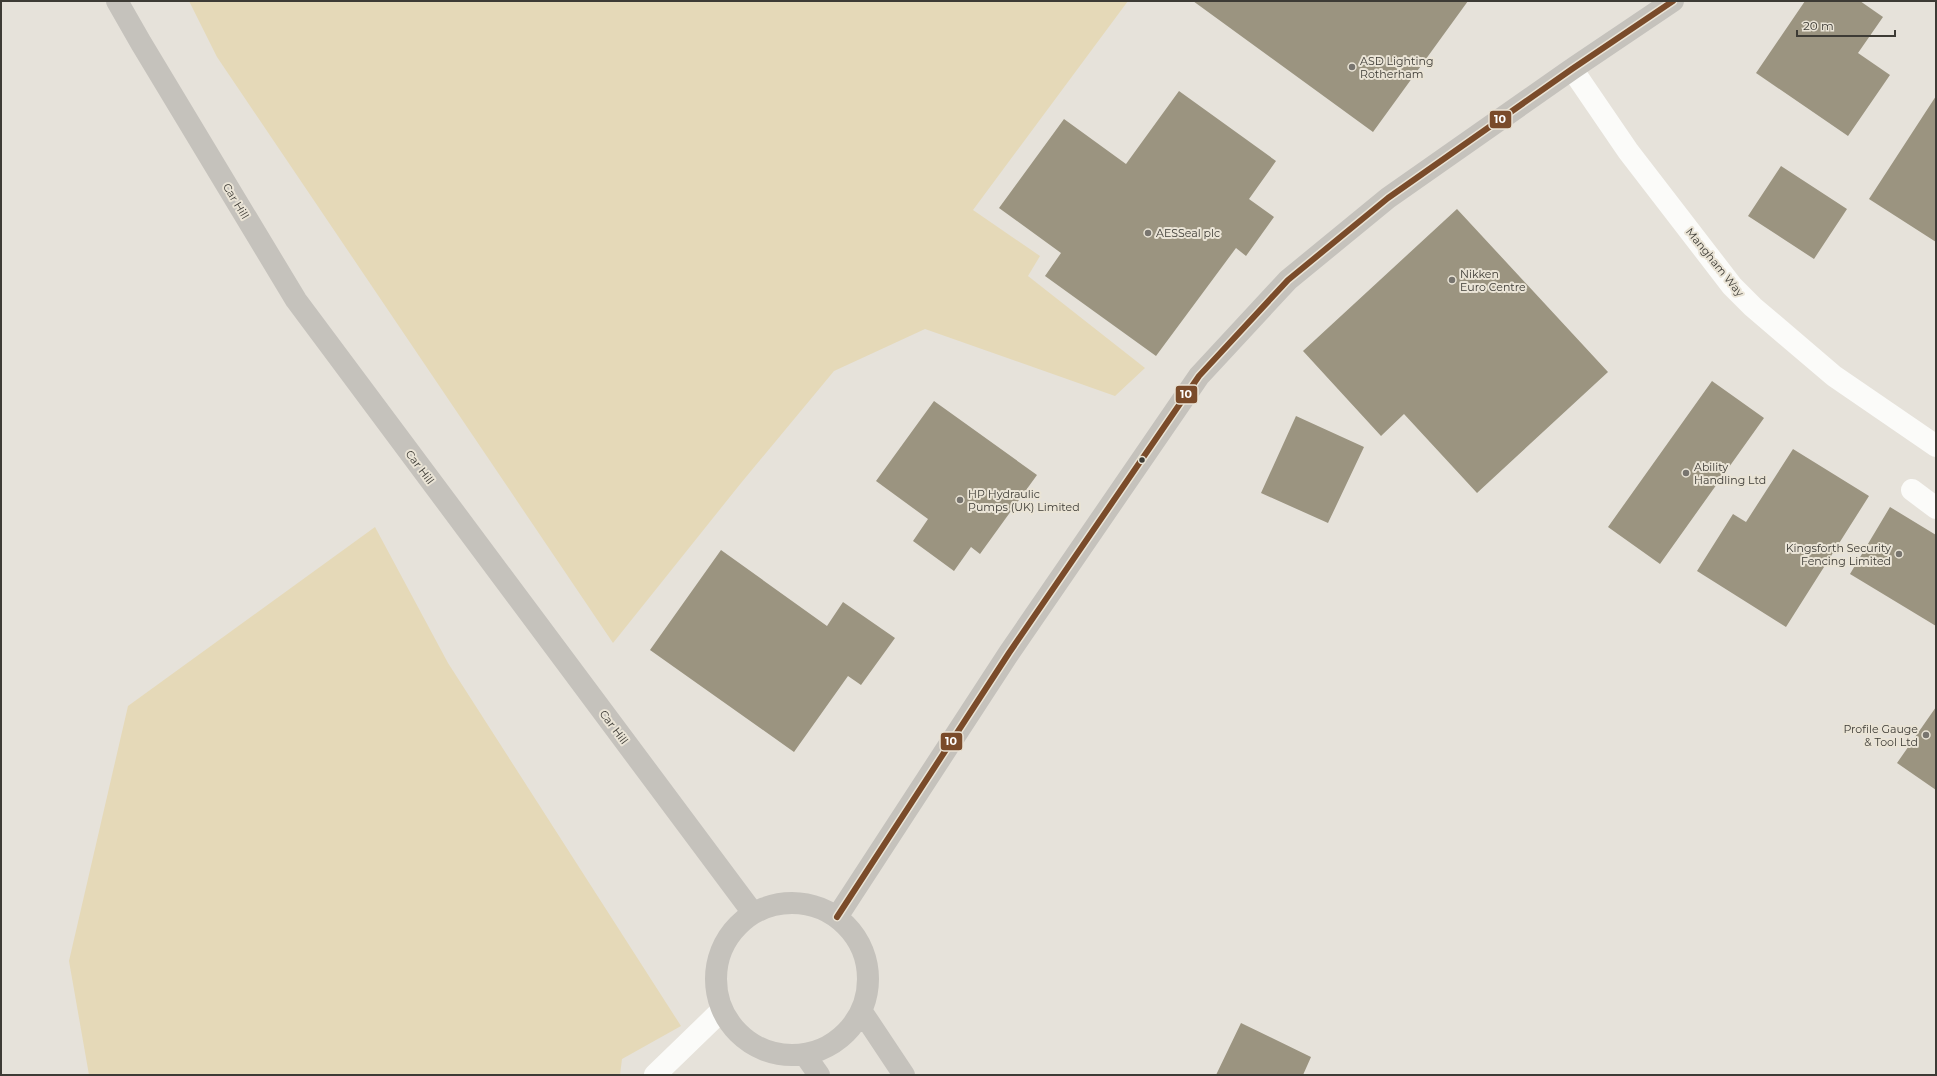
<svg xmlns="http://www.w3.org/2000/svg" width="1937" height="1076" font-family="Montserrat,sans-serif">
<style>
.green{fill:#e5d9b8}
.building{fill:#9b9480}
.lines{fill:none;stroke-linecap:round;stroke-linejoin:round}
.minor{stroke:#fbfbf9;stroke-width:22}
.major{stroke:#c5c2bc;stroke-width:22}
.bus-1-casing{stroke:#eae4d6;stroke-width:9}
.bus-1{stroke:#7a4b2a;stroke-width:6}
.poi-dot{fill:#78756f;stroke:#eae4d6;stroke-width:1.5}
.bus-dot{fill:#3d3b35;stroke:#eae4d6;stroke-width:1.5}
.labels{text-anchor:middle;stroke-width:4;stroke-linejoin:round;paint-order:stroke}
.poi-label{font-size:11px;fill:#3d3b35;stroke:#eae4d6;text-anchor:start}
.street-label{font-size:11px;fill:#3d3b35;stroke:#eae4d6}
.line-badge{stroke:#eae4d6;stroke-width:1.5}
.badge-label{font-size:11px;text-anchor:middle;font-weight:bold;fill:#fff}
</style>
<rect width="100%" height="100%" fill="#e6e2da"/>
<path class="green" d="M 189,1 L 1128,1 L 973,210 L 1040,256 L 1028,276 L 1145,368 L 1115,396 L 925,329 L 834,371 L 741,483 L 613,643 L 217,57 Z
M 375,527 L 448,663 L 681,1026 L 622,1059 L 620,1075 L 89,1075 L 69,961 L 128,706 Z"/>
<path class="building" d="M 1193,1 L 1468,1 L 1373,132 Z
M 1805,1 L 1860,1 L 1883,17 L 1858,53 L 1890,75 L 1848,136 L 1756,73 Z
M 1179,91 L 1276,161 L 1249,199 L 1274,217 L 1246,256 L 1236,248 L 1156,356 L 1045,276 L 1061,253 L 999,208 L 1064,119 L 1126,164 Z
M 1936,96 L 1936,242 L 1869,199 Z
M 1781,166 L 1847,209 L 1814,259 L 1748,216 Z
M 1457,209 L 1608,372 L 1477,493 L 1404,414 L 1381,436 L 1303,351 Z
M 1712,381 L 1764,418 L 1660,564 L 1608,527 Z
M 934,401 L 1037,475 L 980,554 L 971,547 L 954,571 L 913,541 L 928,519 L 876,481 Z
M 1296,416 L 1364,447 L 1328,523 L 1261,493 Z
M 1793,449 L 1869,496 L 1786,627 L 1697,571 L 1733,514 L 1746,522 Z
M 1890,507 L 1936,535 L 1936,626 L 1850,574 Z
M 721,550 L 827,626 L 843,602 L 895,638 L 861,685 L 848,676 L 794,752 L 650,650 Z
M 1936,707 L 1936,790 L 1897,763 Z
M 1241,1023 L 1311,1057 L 1303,1075 L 1216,1075 Z"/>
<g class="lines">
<path class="minor" d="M 1572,69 L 1628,151 L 1732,286 L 1753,307 L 1834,376 L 1936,446
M 1912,490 L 1936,508
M 655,1075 L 722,1010"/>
<path class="major" d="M 117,1 L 141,43 L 296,300 L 753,913
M716 979a76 76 0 1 1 152 0a76 76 0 1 1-152 0Z
M 837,917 L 1009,653 L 1199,376 L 1288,280 L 1388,198 L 1572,69 L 1673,1
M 862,1012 L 904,1075
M 805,1055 L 819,1075"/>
<defs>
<path id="bus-1" d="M 837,917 L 1009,653 L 1199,376 L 1288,280 L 1388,198 L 1572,69 L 1673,1"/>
</defs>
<use href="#bus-1" class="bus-1-casing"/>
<use href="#bus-1" class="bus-1"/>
</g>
<g class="poi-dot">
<circle cx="1352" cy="67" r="4"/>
<circle cx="1148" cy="233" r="4"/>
<circle cx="1452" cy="280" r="4"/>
<circle cx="1686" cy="473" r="4"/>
<circle cx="960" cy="500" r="4"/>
<circle cx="1899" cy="554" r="4"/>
<circle cx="1926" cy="735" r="4"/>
</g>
<circle class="bus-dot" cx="1142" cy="460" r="3.5"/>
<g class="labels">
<g class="poi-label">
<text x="1360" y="65">ASD Lighting<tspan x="1360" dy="13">Rotherham</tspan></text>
<text x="1156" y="237">AESSeal plc</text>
<text x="1460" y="278">Nikken<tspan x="1460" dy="13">Euro Centre</tspan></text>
<text x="1694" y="471">Ability<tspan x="1694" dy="13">Handling Ltd</tspan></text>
<text x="968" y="498">HP Hydraulic<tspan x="968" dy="13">Pumps (UK) Limited</tspan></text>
<text x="1891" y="552" text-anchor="end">Kingsforth Security<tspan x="1891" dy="13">Fencing Limited</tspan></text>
<text x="1918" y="733" text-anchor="end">Profile Gauge<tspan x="1918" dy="13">&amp; Tool Ltd</tspan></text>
</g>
<g class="street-label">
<text transform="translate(236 201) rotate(59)" y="4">Car Hill</text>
<text transform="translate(1715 262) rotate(51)" y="4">Mangham Way</text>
<text transform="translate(420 467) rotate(53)" y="4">Car Hill</text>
<text transform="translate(614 727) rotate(53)" y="4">Car Hill</text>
</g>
</g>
<g class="line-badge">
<rect x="1489" y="110" width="23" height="19" rx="4" fill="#7a4b2a"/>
<rect x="1175" y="385" width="23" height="19" rx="4" fill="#7a4b2a"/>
<rect x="940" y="732" width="23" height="19" rx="4" fill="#7a4b2a"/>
</g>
<g class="badge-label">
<text x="1500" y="123">10</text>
<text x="1186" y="398">10</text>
<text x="951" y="745">10</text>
</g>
<rect width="1937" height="1076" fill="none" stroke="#3d3b35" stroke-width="4"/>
<path d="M1797 30v6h98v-6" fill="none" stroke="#3d3b35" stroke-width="2"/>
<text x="1803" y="30" font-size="12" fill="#3d3b35" stroke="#eae4d6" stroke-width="3" paint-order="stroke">20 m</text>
</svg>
